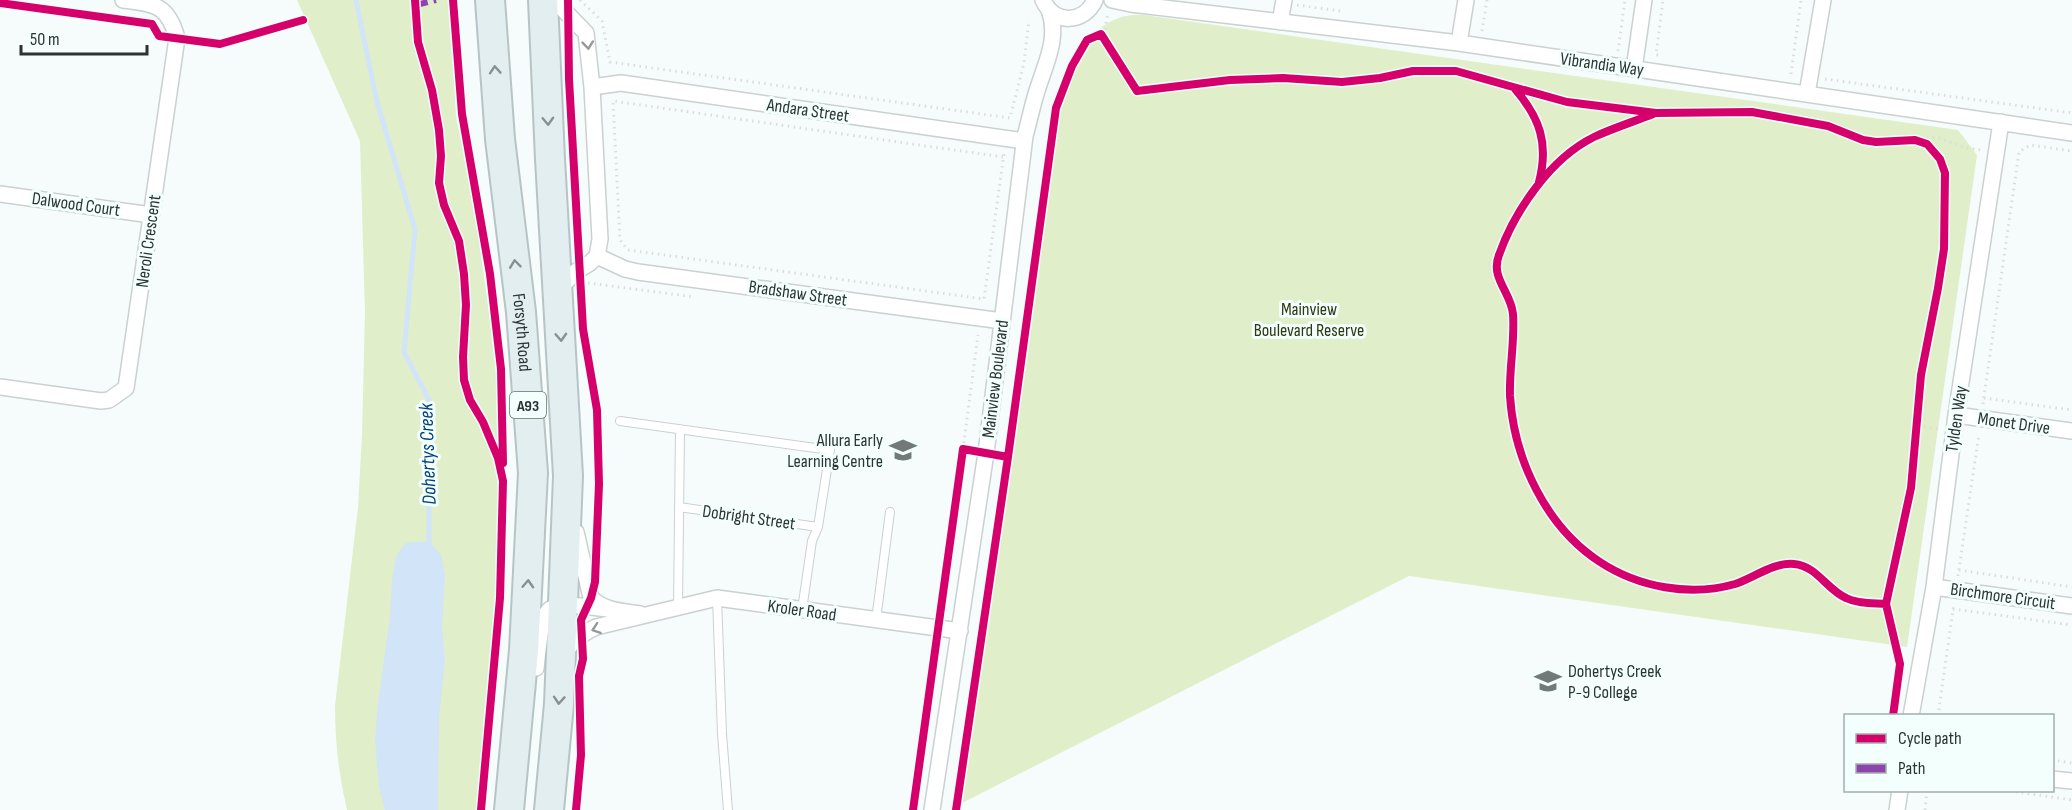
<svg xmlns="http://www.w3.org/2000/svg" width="2072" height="810" font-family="'Sofia Sans Condensed',sans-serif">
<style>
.green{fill:#e1eeca}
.water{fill:#d1e4f8}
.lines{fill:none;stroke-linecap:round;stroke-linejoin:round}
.stream{stroke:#d1e4f8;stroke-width:5}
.lane-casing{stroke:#cad1d0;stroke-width:10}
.street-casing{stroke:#cad1d0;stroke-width:18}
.highway-casing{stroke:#b7c4c6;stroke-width:32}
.path{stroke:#dbdddc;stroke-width:3;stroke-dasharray:1.5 4.5;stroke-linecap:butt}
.lane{stroke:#fefffe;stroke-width:8}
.street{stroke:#fefffe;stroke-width:15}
.highway{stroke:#e3eef0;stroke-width:28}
.quiet{stroke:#8e44ad;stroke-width:6;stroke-dasharray:12 6;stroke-linecap:butt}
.cycleway-casing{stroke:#f2fffd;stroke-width:11}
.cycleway{stroke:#d6006c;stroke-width:8}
.oneway{stroke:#959a98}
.oneway2{stroke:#889192}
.labels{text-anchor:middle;stroke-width:6;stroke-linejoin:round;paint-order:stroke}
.shield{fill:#f2fffd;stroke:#677170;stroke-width:1.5}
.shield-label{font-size:16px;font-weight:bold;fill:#2c3433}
.street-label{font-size:18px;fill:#2c3433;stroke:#f2fffd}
.park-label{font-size:18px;fill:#2f3712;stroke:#f2fffd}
.poi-label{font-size:18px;fill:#2c3433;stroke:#f2fffd;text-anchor:end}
.water-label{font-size:20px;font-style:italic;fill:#03417f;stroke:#f2fffd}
</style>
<rect width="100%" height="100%" fill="#f5fcfb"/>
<path class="green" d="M 297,0 L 450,0 L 456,117 L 472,190 L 488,305 L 496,371 L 501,462 L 501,529 L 497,599 L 477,810 L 347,810 C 339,775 335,742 335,706 L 358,507 L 362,435 L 365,312 L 360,141 Z
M 1144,15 L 1958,130 L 1977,155 L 1907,647 L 1409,576 L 960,804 L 1057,121 C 1068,76 1086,11 1144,15 Z"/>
<path class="water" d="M 429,541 L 441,555 L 445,576 L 442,629 L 445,659 L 439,718 L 438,810 L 385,810 L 379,787 L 375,740 L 378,703 L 390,617 L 392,578 L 396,556 L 406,543 Z"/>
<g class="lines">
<path class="stream" d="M 356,0 L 377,102 L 415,229 L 404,352 L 429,400 L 429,548"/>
<defs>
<path id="lane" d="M 620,421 L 830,450 L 818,527 L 812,541 L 802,610
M 679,507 L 818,527
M 717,598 L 722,734 L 728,810
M 678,608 L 680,429
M 876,620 L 890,512"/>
<path id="street" d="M 554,0 L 586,33 L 592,87 L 600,239 L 597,256 L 590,263 L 575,272 L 558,291
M 1043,0 C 1054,25 1084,24 1095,0
M 1112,0 L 1131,4 L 1459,43 L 2072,133
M 1280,22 L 1284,0
M 1459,43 L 1466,0
M 1634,69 L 1644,0
M 592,87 L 621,83 L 1024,141
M 1807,94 L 1823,0
M 0,194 L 151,215
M 597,256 L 625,269 L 638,272 L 1002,321
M 0,387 L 101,401 L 109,400 L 126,388 L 177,38 C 168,4 154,4 123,0
M 1956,415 L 2072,431
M 576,532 L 591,598 C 605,611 622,611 640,614
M 1934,587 L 2072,606
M 565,654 C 572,640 582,634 596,627 L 717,598 L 960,631
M 536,668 C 544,600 539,601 608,609
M 1911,716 L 1934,587 L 1956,415 L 2001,122
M 2052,779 L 2072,781
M 932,810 L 986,453 L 1025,136 C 1029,122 1032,107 1036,94 C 1044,66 1060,39 1049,10
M 1897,810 L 1900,790"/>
<g id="highway">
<path id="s1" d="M 490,0 L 500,139 L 521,312 L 533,473 L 524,650 L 509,810"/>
<path d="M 543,0 L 550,159 L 568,476 L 559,704 L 549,810"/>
</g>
</defs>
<use href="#lane" class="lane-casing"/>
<use href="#street" class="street-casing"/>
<use href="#highway" class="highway-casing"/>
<path class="path" d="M 580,0 L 602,21 L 610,62 L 1010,118 L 1024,63 L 1029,20
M 1297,5 L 1341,11
M 1482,31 L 1487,0
M 1101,34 L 1105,29 L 1108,13
M 1618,51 L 1625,0
M 1658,55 L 1656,55 L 1663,0
M 1791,74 L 1801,0
M 1825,79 L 2072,113
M 1915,140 L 1937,137 L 1963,147 L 1981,150
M 1003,157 L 613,101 L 620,240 L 628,250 L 984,299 L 1004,153
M 588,283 L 695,297
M 1984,398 L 2072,410
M 1983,404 L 2019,152 L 2030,145 L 2072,151
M 1918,426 L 1940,429
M 963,449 L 978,335
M 1959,570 L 2072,587
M 1958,576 L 1979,434
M 1953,609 L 2072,625
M 1938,716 L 1954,603
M 2052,760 L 2072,763
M 2004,790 L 2072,800
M 1925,810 L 1927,790"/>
<use href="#lane" class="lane"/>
<use href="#street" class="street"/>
<use href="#highway" class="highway"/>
<path class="quiet" d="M 416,5 L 436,0"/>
<defs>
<path id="cycleway" d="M 415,0 L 418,42 L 432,90 L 439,130 L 441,156 L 439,183 L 444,205 L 459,241 L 464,274 L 466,305 L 463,357 L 464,380 L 470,400 L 483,422 L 498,458 L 503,481 L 500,598 L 481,810
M 453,0 L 462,114 L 490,274 L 501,369 L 503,463
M 568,0 L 569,79 L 583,329 L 597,410 L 599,484 L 595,582 L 591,598 L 581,620 L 583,659 L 579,676 L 581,755 L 576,810
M 0,3 L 152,24 L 159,36 L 220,44 L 303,20
M 1515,89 C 1540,118 1549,144 1539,182
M 1653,114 C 1633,122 1613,128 1594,137 C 1551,158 1515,210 1499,255 C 1490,278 1511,292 1513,314 C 1515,341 1509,369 1510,396 C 1514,459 1546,527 1600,562 C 1638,587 1690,597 1735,584 C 1754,578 1773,562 1794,564 C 1817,566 1826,589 1846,598 C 1858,604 1873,603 1886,604
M 913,810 L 963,449 L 1008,457
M 956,810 L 1008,457 L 1056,108 L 1072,66 L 1087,40 L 1101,34 L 1137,91 L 1230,80 L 1283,78 L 1342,82 L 1380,78 L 1413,71 L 1456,71 L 1567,102 L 1656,113 L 1752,112 L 1828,126 L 1863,140 L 1876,142 L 1915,140 L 1927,144 L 1940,159 L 1945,173 L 1944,249 L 1938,288 L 1921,375 L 1911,488 L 1886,604 L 1900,664 L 1893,716"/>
</defs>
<use href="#cycleway" class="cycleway-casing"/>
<use href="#cycleway" class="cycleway"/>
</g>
<defs><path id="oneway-chevron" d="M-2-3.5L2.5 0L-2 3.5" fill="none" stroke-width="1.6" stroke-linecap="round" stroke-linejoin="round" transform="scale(1.5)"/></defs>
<g class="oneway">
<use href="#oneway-chevron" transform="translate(588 45) rotate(84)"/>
<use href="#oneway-chevron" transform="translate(596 629) rotate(161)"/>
</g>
<g class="oneway2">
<use href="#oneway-chevron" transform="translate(495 70) rotate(-94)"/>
<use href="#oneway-chevron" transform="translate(548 121) rotate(88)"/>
<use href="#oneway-chevron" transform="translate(515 264) rotate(-97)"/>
<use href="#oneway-chevron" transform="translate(561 337) rotate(87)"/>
<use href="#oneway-chevron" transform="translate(528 584) rotate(-87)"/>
<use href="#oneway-chevron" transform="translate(559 700) rotate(94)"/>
</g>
<defs>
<symbol id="school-bare" viewBox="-9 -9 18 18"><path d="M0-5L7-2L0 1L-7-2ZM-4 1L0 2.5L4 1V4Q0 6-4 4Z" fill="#727a79" stroke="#f2fffd" stroke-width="2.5" paint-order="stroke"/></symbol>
</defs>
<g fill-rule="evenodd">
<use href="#school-bare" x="884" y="431" width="38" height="38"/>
<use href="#school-bare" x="1529" y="662" width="38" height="38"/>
</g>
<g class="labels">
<rect class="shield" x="510" y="392" width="36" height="26" rx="4.5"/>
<g class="shield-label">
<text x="528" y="411">A93</text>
</g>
<g class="street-label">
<text transform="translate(1602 64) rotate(8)" y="6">Vibrandia Way</text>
<text transform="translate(808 110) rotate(8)" y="6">Andara Street</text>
<text transform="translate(76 204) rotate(8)" y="6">Dalwood Court</text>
<text transform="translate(148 241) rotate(-82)" y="6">Neroli Crescent</text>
<text transform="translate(798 293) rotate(8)" y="6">Bradshaw Street</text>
<text dy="6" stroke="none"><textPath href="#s1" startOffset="334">Forsyth Road</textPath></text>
<text transform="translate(995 379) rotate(-83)" y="6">Mainview Boulevard</text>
<text transform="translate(1956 419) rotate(-82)" y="6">Tylden Way</text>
<text transform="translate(2014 423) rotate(8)" y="6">Monet Drive</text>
<text transform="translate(749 517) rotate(8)" y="6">Dobright Street</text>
<text transform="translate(2003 596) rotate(8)" y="6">Birchmore Circuit</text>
<text transform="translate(802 610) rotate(8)" y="6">Kroler Road</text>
</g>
<g class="park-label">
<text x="1309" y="315">Mainview<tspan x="1309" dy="21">Boulevard Reserve</tspan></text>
</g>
<g class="poi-label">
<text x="883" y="446">Allura Early<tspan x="883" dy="21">Learning Centre</tspan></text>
<text x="1568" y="677" text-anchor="start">Dohertys Creek<tspan x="1568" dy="21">P-9 College</tspan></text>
</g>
<g class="water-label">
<text transform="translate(427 454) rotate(-92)" y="7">Dohertys Creek</text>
</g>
</g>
<rect x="1844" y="714" width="210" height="78" fill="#f2fffd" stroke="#a3aeac" stroke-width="1.5"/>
<rect x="1856" y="734" width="30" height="9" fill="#d6006c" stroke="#a3aeac" stroke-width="1.5"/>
<text x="1898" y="744" font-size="18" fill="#2c3433">Cycle path</text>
<rect x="1856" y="764" width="30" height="9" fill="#8e44ad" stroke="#a3aeac" stroke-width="1.5"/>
<text x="1898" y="774" font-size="18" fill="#2c3433">Path</text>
<path d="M21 45v9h126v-9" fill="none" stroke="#2c3433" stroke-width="3"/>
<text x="30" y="45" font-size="18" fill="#2c3433" stroke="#f2fffd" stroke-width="4.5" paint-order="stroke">50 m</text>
</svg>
